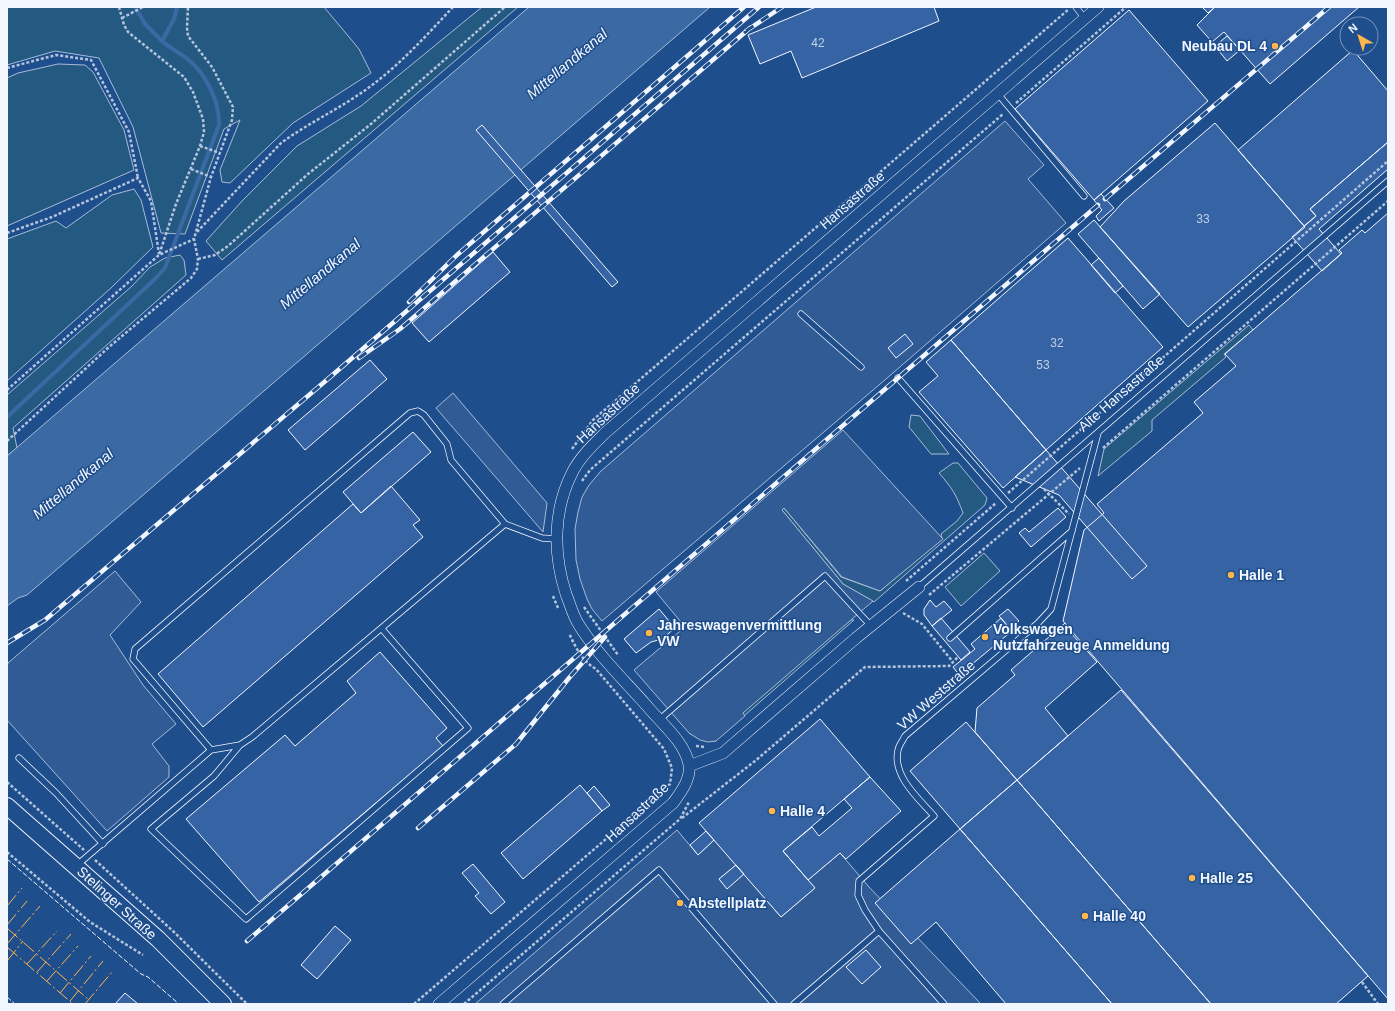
<svg xmlns="http://www.w3.org/2000/svg" width="1395" height="1011" font-family="Arial,sans-serif">
<style>
.green{fill:#245a82;stroke:#a8bbd7}
.parking{fill:#305b95;stroke:#a8bbd7}
.water{fill:#3b69a3;stroke:#a8bbd7}
.lines{fill:none;stroke-linecap:round;stroke-linejoin:round}
.stream{stroke:#3b69a3;stroke-width:4}
.building{fill:#3563a3;stroke:#f2f6ff}
.service-casing{stroke:#f2f6ff;stroke-width:7}
.minor-casing{stroke:#f2f6ff;stroke-width:12}
.secondary-casing{stroke:#f2f6ff;stroke-width:18}
.path{stroke:#b3c4dc;stroke-width:2.5;stroke-dasharray:3 2;stroke-linecap:butt}
.service{stroke:#1f4e8c;stroke-width:5.5}
.minor{stroke:#1f4e8c;stroke-width:11}
.secondary{stroke:#1f4e8c;stroke-width:16}
.rail-casing{stroke:#f2f6ff;stroke-width:4.5}
.rail{stroke:#1f4e8c;stroke-width:3;stroke-dasharray:9;stroke-linecap:butt}
.fence{stroke:#f2f6ff;stroke-width:1;stroke-dasharray:5 2;stroke-linecap:butt}
.power{stroke:#ffb74d;stroke-width:1;stroke-dasharray:14 3 2 3;stroke-linecap:butt}
.poi-dot{fill:#ffb74d;stroke:#1f4e8c;stroke-width:1.5}
.labels{text-anchor:middle;stroke-width:3;stroke-linejoin:round;paint-order:stroke}
.number-label{font-size:12px;fill:#c3d1e8}
.poi-label{font-size:14px;font-weight:bold;fill:#f2f6ff;stroke:#1f4e8c;text-anchor:start}
.street-label{font-size:14px;fill:#f2f6ff;stroke:#1f4e8c}
.water-label{font-size:15px;font-style:italic;fill:#f2f6ff;stroke:#1f4e8c}
</style>
<rect width="100%" height="100%" fill="#1f4e8c"/>
<path class="green" d="M 7,7 L 324,7 L 359,49 L 371,73 L 293,123 L 230,183 L 222,182 L 220,170 L 240,120 L 224,129 L 185,234 L 161,233 L 133,127 L 99,58 L 55,51 L 7,65 Z
M 482,7 L 518,7 L 222,260 L 206,241 L 242,201 L 297,146 L 361,106 Z
M 58,64 L 85,65 L 93,72 L 124,130 L 134,170 L 7,226 L 7,78 L 18,73 Z
M 134,189 L 141,200 L 153,247 L 111,288 L 7,381 L 7,239 L 56,221 L 66,228 L 112,195 Z
M 180,255 L 184,260 L 186,275 L 13,428 L 17,448 L 7,456 L 7,395 L 131,287 L 150,267 L 165,258 Z
M 1249,325 L 1253,330 L 1224,354 L 1226,357 L 1152,420 L 1152,431 L 1098,476 L 1104,449 Z
M 911,415 L 920,416 L 949,454 L 931,454 L 909,427 Z
M 953,463 L 958,463 L 987,498 L 985,505 L 874,602 L 843,584 L 782,510 L 784,508 L 841,577 L 880,591 L 942,539 L 941,534 L 957,521 L 963,513 C 956,494 952,488 939,473 Z
M 984,553 L 1000,571 L 961,606 L 945,587 Z
M 851,620 L 854,620 L 737,722 L 731,716 L 716,741 C 705,742 699,739 689,733 Z"/>
<path class="parking" d="M 1005,121 L 1044,165 L 1028,179 L 1066,223 L 886,379 L 602,621 L 592,609 L 587,599 L 580,579 L 576,560 L 575,529 L 578,512 L 582,497 L 589,485 L 601,471 Z
M 453,393 L 547,503 L 543,532 L 436,408 Z
M 843,430 L 943,539 L 880,591 L 842,577 L 784,508 L 782,510 L 843,584 L 873,601 L 743,713 L 745,716 L 716,741 L 708,742 L 700,740 L 689,733 L 634,670 L 685,627 L 656,592 Z
M 115,571 L 141,602 L 110,635 L 143,685 L 176,724 L 152,744 L 169,766 L 169,777 L 107,831 L 7,720 L 7,667 L 8,663 Z
M 677,830 L 698,855 L 714,840 L 736,865 L 719,879 L 727,888 L 744,874 L 781,917 L 815,888 L 808,880 L 840,853 L 869,887 L 981,1004 L 475,1004 Z"/>
<path class="water" d="M 529,7 L 710,7 L 27,595 L 18,598 L 7,606 L 7,456 Z"/>
<g class="lines">
<path class="stream" d="M 135,7 L 145,24 L 162,41
M 7,417 L 155,279 L 165,268 L 219,125 C 220,103 207,76 190,61 C 182,54 171,49 162,41 L 174,19 L 177,7"/>
</g>
<path class="building" d="M 816,7 L 934,7 L 939,21 L 802,78 L 791,51 L 760,64 L 748,35 Z
M 1202,7 L 1215,7 L 1208,13 Z
M 1215,7 L 1359,7 L 1270,84 L 1224,32 L 1212,42 L 1197,25 Z
M 1129,10 L 1208,101 L 1094,200 L 1015,109 Z
M 1227,36 L 1240,50 L 1227,61 L 1215,46 Z
M 1353,50 L 1388,91 L 1388,142 L 1310,209 L 1316,216 L 1304,226 L 1238,150 Z
M 1215,123 L 1305,227 L 1188,327 L 1100,227 L 1124,201 Z
M 482,125 L 618,282 L 612,287 L 476,130 Z
M 1388,142 L 1388,169 L 1319,229 L 1341,254 L 1322,271 L 1292,237 L 1316,216 L 1310,209 Z
M 1101,194 L 1114,208 L 1099,221 L 1096,216 L 1102,210 L 1094,200 Z
M 1388,213 L 1388,999 L 1063,621 L 1084,530 L 1104,513 L 1097,504 L 1203,413 L 1194,402 L 1236,366 L 1225,354 L 1342,253 L 1339,250 L 1362,230 L 1365,233 Z
M 1094,220 L 1160,294 L 1143,309 L 1078,234 Z
M 1068,238 L 1163,347 L 1046,450 L 951,340 Z
M 493,252 L 510,272 L 429,342 L 412,323 Z
M 1099,258 L 1123,286 L 1115,293 L 1091,265 Z
M 905,334 L 913,344 L 896,358 L 888,348 Z
M 951,340 L 1046,450 L 1003,488 L 919,392 L 938,376 L 926,362 Z
M 370,360 L 387,379 L 305,450 L 288,430 Z
M 413,432 L 431,452 L 361,513 L 343,492 Z
M 1046,450 L 1147,566 L 1132,579 L 1059,495 L 1015,477 Z
M 391,486 L 420,520 L 413,525 L 423,537 L 203,727 L 158,674 L 353,504 L 361,513 Z
M 1058,508 L 1066,517 L 1031,547 L 1019,533 L 1025,528 L 1029,532 Z
M 930,600 L 936,607 L 944,601 L 952,610 L 932,626 L 924,615 L 924,609 Z
M 659,609 L 675,628 L 662,639 L 651,642 L 636,653 L 624,639 Z
M 1008,609 L 1019,621 L 1010,629 L 999,616 Z
M 941,618 L 970,652 L 961,660 L 932,626 Z
M 1001,618 L 1012,631 L 959,675 L 953,667 L 975,649 L 971,644 Z
M 1065,623 L 1072,631 L 1070,632 L 1097,662 L 1045,708 L 1068,736 L 1017,780 L 975,732 L 977,708 L 1015,675 L 1011,670 Z
M 380,652 L 447,728 L 436,738 L 443,746 L 259,902 L 186,819 L 285,735 L 295,746 L 356,693 L 347,681 Z
M 1121,690 L 1368,976 L 1336,1004 L 1211,1004 L 1017,780 Z
M 820,719 L 870,777 L 783,851 L 815,888 L 781,917 L 699,823 Z
M 966,722 L 1017,780 L 960,829 L 910,771 Z
M 870,777 L 901,811 L 846,859 L 840,853 L 808,880 L 783,851 L 812,827 L 819,836 L 852,808 L 844,799 Z
M 1017,780 L 1211,1004 L 1112,1004 L 960,829 Z
M 580,785 L 602,811 L 523,879 L 501,853 Z
M 594,786 L 610,805 L 602,811 L 587,793 Z
M 960,829 L 1112,1004 L 1006,1004 L 936,922 L 911,944 L 875,903 Z
M 706,831 L 714,840 L 698,855 L 690,845 Z
M 473,864 L 505,902 L 491,914 L 475,896 L 479,893 L 462,873 Z
M 736,865 L 744,874 L 727,889 L 719,879 Z
M 335,926 L 351,940 L 317,979 L 301,965 Z
M 866,950 L 881,967 L 862,984 L 846,967 Z
M 125,993 L 138,1004 L 115,1004 Z"/>
<g class="lines">
<defs>
<path id="service" d="M 1076,7 L 1085,19
M 998,94 L 1084,196
M 801,314 L 861,367
M 898,378 L 1012,508
M 919,587 L 1388,181
M 950,638 L 1072,531
M 659,720 L 825,576 L 871,626
M 240,745 L 214,776 L 151,829 L 246,919 L 468,728 L 382,629
M 211,750 L 133,659 L 135,649 L 410,413 L 418,411 L 424,415 L 447,444 L 451,460 L 505,524
M 19,758 L 56,793 L 103,844
M 76,866 L 211,750 L 240,745 L 252,737 L 505,524 L 542,538 L 556,539
M 503,1004 L 659,870 L 774,1004
M 794,1004 L 879,931
M 944,1004 L 879,931 L 865,910 L 858,895 L 859,881 L 934,816 C 919,799 892,776 898,750 C 899,745 903,740 905,736 L 1038,623 L 1051,609 L 1098,433"/>
<path id="minor" d="M 689,766 L 723,753 L 856,638 L 919,587
M 439,1004 L 673,803 C 681,792 691,779 689,765 C 685,742 661,723 647,706 C 624,680 597,654 579,625 C 573,616 570,604 566,594 C 553,554 553,511 572,473 C 580,457 593,445 605,433 L 1098,7"/>
<path id="secondary" d="M 7,806 L 158,939 L 223,1004"/>
</defs>
<use href="#service" class="service-casing"/>
<use href="#minor" class="minor-casing"/>
<use href="#secondary" class="secondary-casing"/>
<path class="path" d="M 119,7 L 124,25 L 128,32 L 184,77 L 193,92 L 203,119 L 204,132 L 200,146 L 176,204 L 159,255
M 122,18 L 143,7
M 7,68 L 56,55 L 91,60 L 129,132 L 138,178
M 1016,103 L 1126,7
M 200,146 L 220,153
M 191,169 L 211,177
M 197,232 L 281,143 C 307,124 337,110 364,91 C 397,68 426,36 453,7
M 7,233 L 52,217 L 138,178 L 151,201 L 159,254
M 198,259 L 215,255 L 228,246 L 308,174 L 371,124 L 505,7
M 7,390 L 159,255 L 194,239
M 7,441 L 109,347 L 191,278 L 197,269 L 198,259 L 194,239 L 211,177 L 232,120 L 233,107 L 212,67 L 188,36 L 187,28 L 188,7
M 1103,448 L 1388,201
M 572,449 L 593,420 L 1069,9
M 582,481 L 590,470 L 1003,114
M 1044,489 L 1069,514
M 1008,493 L 1388,161
M 906,581 L 996,503
M 929,595 L 1080,468
M 553,596 L 558,608
M 584,607 L 618,655
M 903,613 L 922,624 L 953,662
M 696,746 L 705,747
M 7,782 L 84,850
M 682,818 L 755,761 L 865,667 L 949,666 L 958,657
M 7,852 L 90,922 L 143,955
M 95,860 L 174,932 L 247,1004
M 1362,982 L 1378,1004
M 414,1004 L 670,784 L 672,768 L 664,749 L 596,669 C 583,662 575,647 569,633
M 464,1004 L 680,819 L 689,802"/>
<use href="#service" class="service"/>
<use href="#minor" class="minor"/>
<use href="#secondary" class="secondary"/>
<defs>
<path id="rail" d="M 746,31 L 782,7
M 1105,199 L 1329,7
M 409,302 L 457,255 L 744,7
M 359,358 L 400,329 L 750,28
M 7,643 L 45,620 L 329,378 L 759,7
M 418,828 L 516,744 L 569,678 L 605,637
M 247,941 L 1098,205"/>
</defs>
<use href="#rail" class="rail-casing"/>
<use href="#rail" class="rail"/>
<path class="fence" d="M 7,859 L 141,974 L 148,977 L 179,1004
M 7,997 L 15,1004"/>
<path class="power" d="M 7,906 L 22,888
M 7,925 L 27,901
M 7,928 L 89,1000
M 7,944 L 40,906
M 7,947 L 73,1004
M 7,961 L 23,941
M 27,964 L 57,931
M 37,972 L 71,934
M 47,981 L 78,946
M 60,993 L 91,956
M 70,1001 L 103,961
M 85,1004 L 112,972"/>
</g>
<g class="poi-dot">
<circle cx="1275" cy="46" r="4"/>
<circle cx="1231" cy="575" r="4"/>
<circle cx="649" cy="633" r="4"/>
<circle cx="985" cy="637" r="4"/>
<circle cx="772" cy="811" r="4"/>
<circle cx="1192" cy="878" r="4"/>
<circle cx="680" cy="903" r="4"/>
<circle cx="1085" cy="916" r="4"/>
</g>
<g class="labels">
<g class="number-label">
<text x="818" y="47">42</text>
<text x="1203" y="223">33</text>
<text x="1057" y="347">32</text>
<text x="1043" y="369">53</text>
</g>
<g class="poi-label">
<text x="1267" y="51" text-anchor="end">Neubau DL 4</text>
<text x="1239" y="580">Halle 1</text>
<text x="657" y="630">Jahreswagenvermittlung<tspan x="657" dy="16">VW</tspan></text>
<text x="993" y="634">Volkswagen<tspan x="993" dy="16">Nutzfahrzeuge Anmeldung</tspan></text>
<text x="780" y="816">Halle 4</text>
<text x="1200" y="883">Halle 25</text>
<text x="688" y="908">Abstellplatz</text>
<text x="1093" y="921">Halle 40</text>
</g>
<g class="street-label">
<text transform="translate(852 200) rotate(-41)" y="5">Hansastraße</text>
<text transform="translate(1121 393) rotate(-41)" y="5">Alte Hansastraße</text>
<text transform="translate(608 413) rotate(-43)" y="5">Hansastraße</text>
<text transform="translate(936 695) rotate(-41)" y="5">VW Weststraße</text>
<text transform="translate(637 812) rotate(-43)" y="5">Hansastraße</text>
<text transform="translate(117 903) rotate(42)" y="5">Stelinger Straße</text>
</g>
<g class="water-label">
<text transform="translate(567 64) rotate(-40)" y="5">Mittellandkanal</text>
<text transform="translate(320 274) rotate(-40)" y="5">Mittellandkanal</text>
<text transform="translate(73 484) rotate(-40)" y="5">Mittellandkanal</text>
</g>
</g>
<rect width="1395" height="1011" fill="none" stroke="#f2f6ff" stroke-width="16"/>
<g transform="translate(1359 36) rotate(321)"><circle r="19" fill="#1f4e8c" stroke="#7391ba"/>
<path d="M0-3L7 15L0 10L-7 15Z" fill="#ffb74d"/>
<text y="-6" font-size="11" font-weight="bold" text-anchor="middle" fill="#f2f6ff">N</text>
</g>
</svg>
